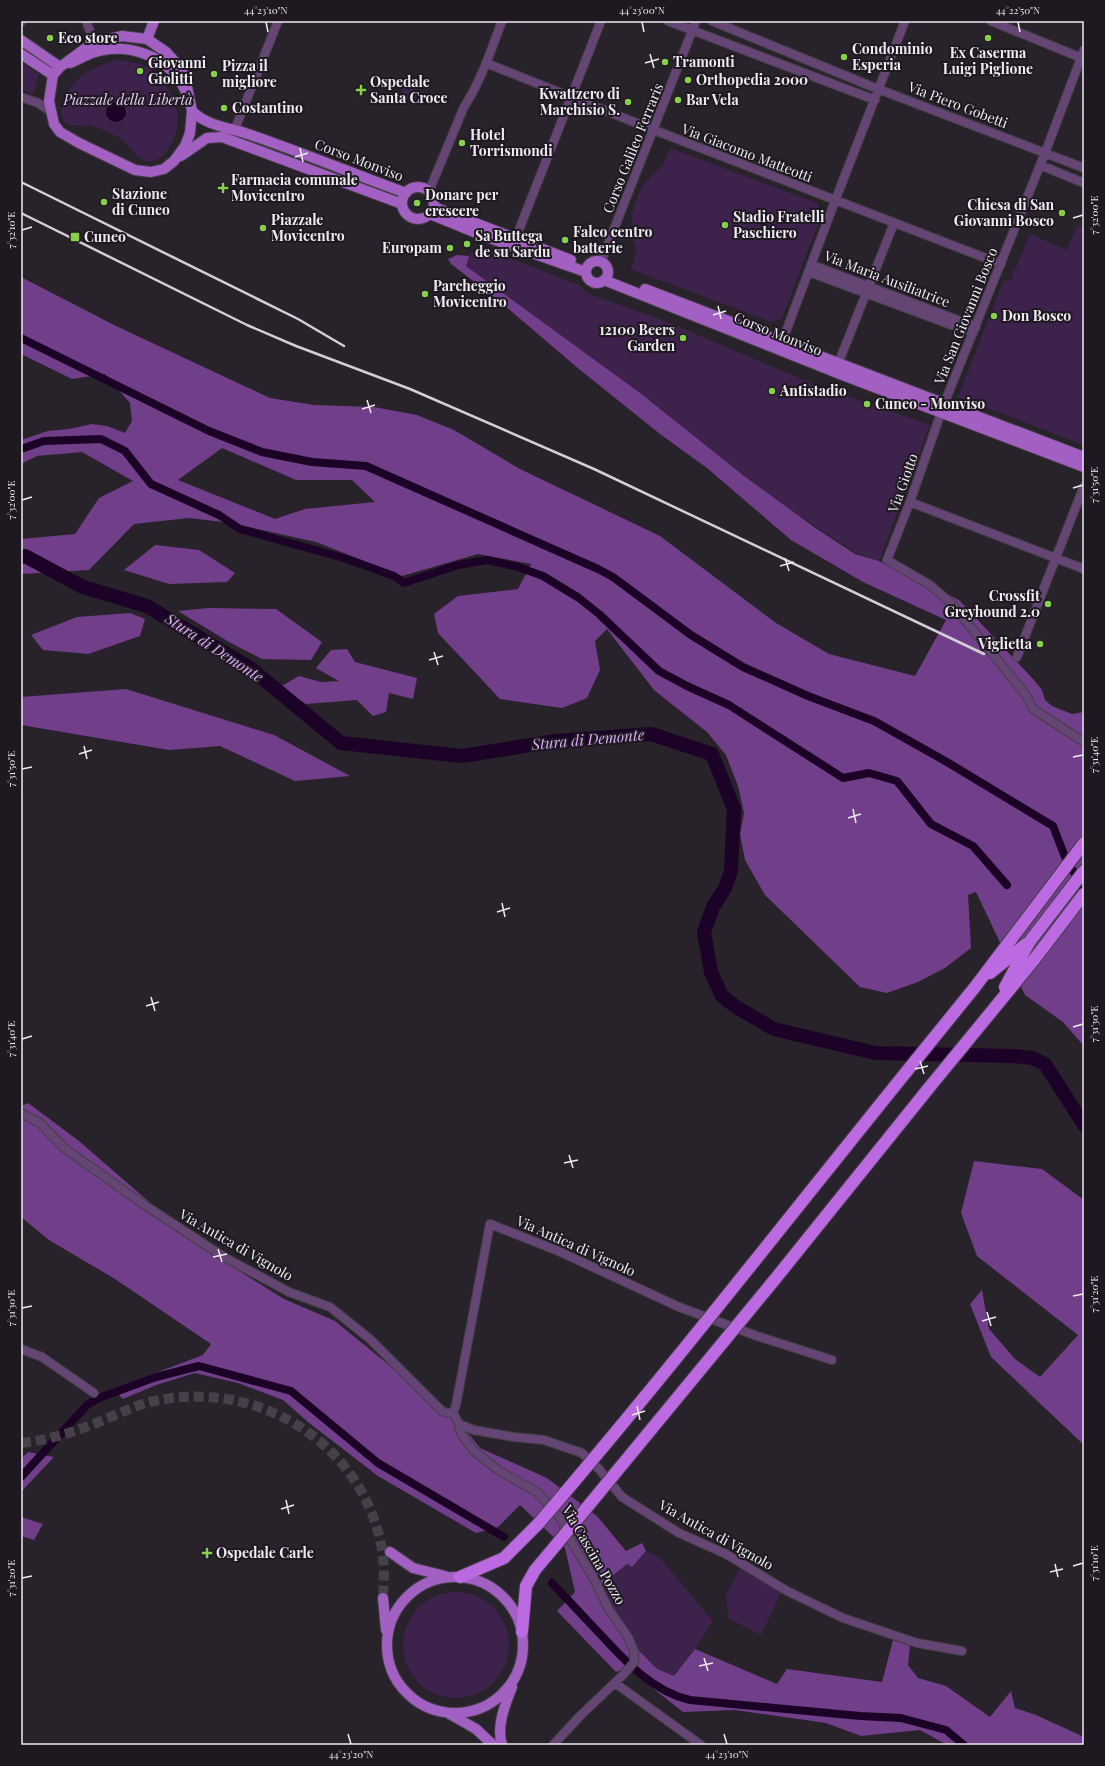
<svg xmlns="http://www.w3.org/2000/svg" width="1105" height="1766" font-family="'Playfair Display',serif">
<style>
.green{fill:#3d224b}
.forest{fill:#713f89;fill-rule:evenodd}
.water{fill:#1b0226}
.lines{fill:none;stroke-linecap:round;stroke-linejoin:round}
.canal{stroke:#1b0226;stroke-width:8}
.river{stroke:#1b0226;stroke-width:14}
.major-tunnel{stroke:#464049;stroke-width:10;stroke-dasharray:10 5;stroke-linecap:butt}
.minor-casing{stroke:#443e47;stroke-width:10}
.major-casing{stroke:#443e47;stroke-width:12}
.highway-casing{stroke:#443e47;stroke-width:14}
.minor{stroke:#644574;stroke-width:8}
.major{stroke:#a360c3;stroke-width:10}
.highway{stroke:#bc6ae2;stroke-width:12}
.rail{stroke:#d4cfd6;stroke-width:2.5}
.highway-bridge-casing{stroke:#443e47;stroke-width:14;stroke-linecap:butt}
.highway-bridge{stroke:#bc6ae2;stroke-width:12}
.ticks{fill:none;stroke:#eeeaf0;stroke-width:1.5}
.poi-dot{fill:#88cf4a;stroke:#1e1921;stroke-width:1.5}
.labels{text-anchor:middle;stroke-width:4;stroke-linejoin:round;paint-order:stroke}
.poi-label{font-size:14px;font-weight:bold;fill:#eeeaf0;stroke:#1e1921;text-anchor:start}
.park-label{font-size:14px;font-style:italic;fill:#e9cef8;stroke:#1e1921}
.street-label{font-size:14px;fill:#eeeaf0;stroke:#1e1921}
.water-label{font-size:15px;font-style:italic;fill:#e1abfd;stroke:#1e1921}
.neatline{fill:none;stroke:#eeeaf0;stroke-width:1.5}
.ticks-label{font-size:10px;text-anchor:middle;fill:#eeeaf0}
</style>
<rect width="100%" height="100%" fill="#28222b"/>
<path class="green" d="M 118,60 C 147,63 160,70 172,97 C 178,109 179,119 176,132 C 173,143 165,159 152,161 C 139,164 133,149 124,141 C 120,137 111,134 106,131 C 101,129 96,126 92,126 C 83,125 65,129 62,117 C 61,112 62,107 64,102 C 72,76 93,67 118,60 Z
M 21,62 L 39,74 L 33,94 L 21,89 Z
M 404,84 L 424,91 L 419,104 L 400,97 Z
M 670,148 L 817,203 L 822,214 L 782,318 L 771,322 L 631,269 L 637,250 L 632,236 L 632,213 L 637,199 L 642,186 L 665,162 Z
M 1077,225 L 1084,227 L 1084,445 L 958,397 L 1003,282 L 1014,278 L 1011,271 L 1015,270 L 1030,234 L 1067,250 Z
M 486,249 L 579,285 L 589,294 L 660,319 L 816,385 L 930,425 L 879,561 L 856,553 L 789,509 L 744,476 L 592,358 L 466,266 L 470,253 Z
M 646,1551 L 659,1557 L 713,1621 L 695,1649 L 674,1676 L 657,1669 L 618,1629 L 596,1588 L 627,1563 L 632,1567 Z
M 741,1567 L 781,1593 L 761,1635 L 728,1618 L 726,1594 Z
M403 1645a53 53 0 1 1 106 0a53 53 0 1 1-106 0Z"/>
<path class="forest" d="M 457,255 L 469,256 L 466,266 L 640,393 L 744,476 L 814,527 L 855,554 L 879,561 L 959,600 L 1033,679 L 1042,690 L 1045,700 L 1052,706 L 1072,714 L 1084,712 L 1084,1046 L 1063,1022 L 1025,995 L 976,892 L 968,895 L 971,948 L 945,968 L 918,982 L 887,993 L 860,987 L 765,895 L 745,860 L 740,834 L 744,813 L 738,786 L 726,755 L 707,732 L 654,690 L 607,629 L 595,641 L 600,670 L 587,698 L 562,708 L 500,699 L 438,633 L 434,614 L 458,596 L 518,589 L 531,564 L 478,554 L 402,576 L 316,542 L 231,523 L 189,518 L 134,524 L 89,570 L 21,574 L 21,539 L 75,534 L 99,498 L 133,481 L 82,452 L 37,456 L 21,464 L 21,440 L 48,431 L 69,429 L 92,424 L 107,426 L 125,433 L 132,421 L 130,403 L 105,374 L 72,379 L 21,354 L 21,277 L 116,326 L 270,398 L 314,405 L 374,407 L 417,415 L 454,430 L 520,469 L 660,536 L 776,623 L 829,654 L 915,676 L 946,620 L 863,582 L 791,540 L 707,468 L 660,434 L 579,369 L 498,300 L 451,264 L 448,259 ZM 222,448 L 296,480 L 352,480 L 375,502 L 305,509 L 275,519 L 178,480 Z
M 155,545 L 199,550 L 235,573 L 227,582 L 169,584 L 124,570 Z
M 208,608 L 276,609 L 322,642 L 311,660 L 262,659 L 229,642 L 178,611 Z
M 130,613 L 145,619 L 140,636 L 88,654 L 43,650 L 31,635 L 77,617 Z
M 347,649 L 355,662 L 417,678 L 413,699 L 389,693 L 386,712 L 373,716 L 357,700 L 306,704 L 280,687 L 299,676 L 321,682 L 339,681 L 316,668 L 331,650 Z
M 126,689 L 274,735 L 350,776 L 295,781 L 220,746 L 169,750 L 21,725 L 21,697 Z
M 28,1103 L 79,1141 L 201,1247 L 284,1299 L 335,1321 L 460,1423 L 480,1448 L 547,1478 L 597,1516 L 626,1551 L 642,1543 L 646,1551 L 632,1567 L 627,1564 L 597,1588 L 618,1629 L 657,1669 L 674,1676 L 695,1649 L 777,1684 L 787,1669 L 882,1682 L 893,1640 L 910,1646 L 908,1665 L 918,1678 L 946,1686 L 990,1717 L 1011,1691 L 1015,1708 L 1036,1715 L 1084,1737 L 1084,1745 L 947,1745 L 920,1730 L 861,1736 L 826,1723 L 735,1710 L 683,1712 L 627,1668 L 616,1672 L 557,1611 L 575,1592 L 565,1548 L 520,1505 L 498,1527 L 476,1533 L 378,1476 L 308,1422 L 283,1400 L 238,1383 L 195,1373 L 156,1385 L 123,1399 L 113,1389 L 203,1355 L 211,1344 L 115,1279 L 49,1240 L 21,1217 L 21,1106 Z
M 974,1161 L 1042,1169 L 1084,1200 L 1084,1445 L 991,1357 L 970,1304 L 982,1290 L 989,1329 L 1015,1359 L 1040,1377 L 1078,1335 L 977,1256 L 961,1213 Z
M 28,1452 L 54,1457 L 21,1492 L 21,1459 Z
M 21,1517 L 43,1524 L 34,1540 L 21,1536 Z"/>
<path class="water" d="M106 112a10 10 0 1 1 20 0a10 10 0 1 1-20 0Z"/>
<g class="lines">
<path class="canal" d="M 21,338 L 209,431 L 262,452 L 312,462 L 366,466 L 598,569 L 613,577 L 691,635 L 743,667 L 808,696 L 874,721 L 947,762 L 1053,826 L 1065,857 L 1084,890
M 21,449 L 44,441 L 101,439 L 125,451 L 151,484 L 219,515 L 240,529 L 347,559 L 394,576 L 404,583 L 458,565 L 487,560 L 518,567 L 543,576 L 579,598 L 599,614 L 659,671 L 687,686 L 729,705 L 843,778 L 869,773 L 897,781 L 931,824 L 973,846 L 1007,885
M 21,1477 L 87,1405 L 99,1398 L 156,1377 L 199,1366 L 291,1391 L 378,1463 L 504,1537
M 552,1583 C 568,1600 584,1617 600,1634 C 625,1661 653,1692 690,1700 L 860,1716 L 901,1718 L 946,1730 L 964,1745"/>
<path class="river" d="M 21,557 L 25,556 L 83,587 L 147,606 L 250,668 L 341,743 L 462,756 L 556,741 L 651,734 L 712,754 L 734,809 L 731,871 L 725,888 L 713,907 L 704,932 L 711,972 L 722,996 L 736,1007 L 774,1029 L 875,1053 L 1013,1056 L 1032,1058 L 1045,1064 L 1084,1125"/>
<path class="major-tunnel" d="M 21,1443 C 51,1440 80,1430 108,1418 C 125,1411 141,1403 159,1400 C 259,1381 360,1442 381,1544 C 385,1562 384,1580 383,1598"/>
<defs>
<path id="minor" d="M 86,21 L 94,42
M 668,21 L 875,100
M 712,21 L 873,87 L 1084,168
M 991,21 L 1084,59
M 21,22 L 22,21
M 1084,50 L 1045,153 L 944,404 L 910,502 L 887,560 L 930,585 L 951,603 L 1026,695 L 1033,709 L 1084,742
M 486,63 L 654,130 L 1001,264
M 21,97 L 38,103 L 50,111
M 235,129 L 278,21
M 1040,165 L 1084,183
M 429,191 L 464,107 C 481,81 491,50 502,21
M 515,240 L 601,21
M 601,262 L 696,21
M 812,265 L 976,327
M 809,272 L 973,333
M 782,342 L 835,201 L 905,21
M 838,364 L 894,223
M 910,502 L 1084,569
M 1017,657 L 1084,486
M 21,1113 L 40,1123 L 64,1148 L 143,1204 L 224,1257 L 289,1292 L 330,1307 L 370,1339 L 442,1411 L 448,1413 L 453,1413
M 21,1349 L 42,1357 L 94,1393
M 453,1413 L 459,1424 L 474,1430 L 514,1437 L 544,1440 L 582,1453 L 599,1469 L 622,1497 L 679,1533 L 726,1554 L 787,1591 L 843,1618 L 917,1643 L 962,1651
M 453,1413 L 456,1405 L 490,1224 L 556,1250 L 679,1307 L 757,1336 L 832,1360
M 459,1424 L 459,1428 L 462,1435 L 473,1450 L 498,1470 L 537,1492 L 560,1517 L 571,1541 L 593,1577 L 608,1608 L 628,1637 L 634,1651 L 634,1662 L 625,1673 L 580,1716 L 553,1745
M 615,1683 L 701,1745"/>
<path id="major" d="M 122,36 L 147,39 L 166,52 L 179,66 L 185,77 L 192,111 L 190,133 L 185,146 L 174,161 L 164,169 L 151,172 L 135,170 L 79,143 L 60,132 L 54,124 L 49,101 L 53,75 L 60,67 L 94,42 Z
M 147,39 L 154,21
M 21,40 L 60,67
M 21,54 L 53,75
M 70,63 C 77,60 85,56 92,53 C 128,41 170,56 186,92
M 192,111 C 206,126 232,128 251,135 C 303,153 354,174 406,193
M 181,156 L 207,138 L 222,137 L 402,204
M402 203a16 16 0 1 1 32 0a16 16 0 1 1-32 0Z
M 434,207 L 571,260
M 430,214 L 484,236 L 586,272
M586 272a11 11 0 1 1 22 0a11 11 0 1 1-22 0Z
M 604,280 L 845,376 L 1084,467
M 645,289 L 1084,457
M 390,1552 L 413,1568 L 445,1576
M387 1645a68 68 0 1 1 136 0a68 68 0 1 1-136 0Z
M 383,1598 L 386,1630
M 448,1713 L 476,1729 L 493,1745
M 502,1745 C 496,1726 505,1705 512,1687"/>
<path id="highway" d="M 990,973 L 1026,944
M 1005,987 L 1030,941 L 1084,871
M 907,1071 L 975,987 L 1084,843
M 928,1089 L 1033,961 L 1084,894
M 460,1577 L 504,1558 L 539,1523
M 522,1632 L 526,1586 L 535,1570 L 556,1545"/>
</defs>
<use href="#minor" class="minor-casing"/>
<use href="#major" class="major-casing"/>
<use href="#highway" class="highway-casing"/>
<use href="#minor" class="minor"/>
<use href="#major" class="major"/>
<use href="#highway" class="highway"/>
<path class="rail" d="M 21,182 L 298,319 L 344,346
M 21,213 L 247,325 L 296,346 L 410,389 L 594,469 L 984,654"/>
<defs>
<path id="highway-bridge" d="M 539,1523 C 666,1375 785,1222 907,1071
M 556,1545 L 776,1278 L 928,1089"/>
</defs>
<use href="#highway-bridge" class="highway-bridge-casing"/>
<use href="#highway-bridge" class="highway-bridge"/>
</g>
<path class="ticks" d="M 266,22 L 268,32M 642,22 L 644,32M 1018,22 L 1020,32M 650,54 L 654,68M 645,63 L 659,59M 300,148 L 303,162M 295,157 L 308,153M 1073,218 L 1083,215M 22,230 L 32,227M 718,306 L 721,319M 713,315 L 726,311M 367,400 L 371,413M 362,409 L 375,405M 1073,488 L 1083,485M 22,500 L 32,497M 785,558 L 789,571M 780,566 L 794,562M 434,652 L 438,665M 429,660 L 443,656M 84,746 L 87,759M 79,754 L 92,750M 1073,757 L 1083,755M 22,769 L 32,767M 853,809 L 856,823M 848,818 L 861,814M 502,903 L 505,917M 497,912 L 510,908M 151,997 L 155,1011M 146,1006 L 159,1002M 1073,1027 L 1083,1024M 22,1039 L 32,1036M 920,1061 L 924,1074M 915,1069 L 928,1066M 569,1155 L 573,1168M 564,1163 L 578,1160M 218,1249 L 222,1262M 213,1257 L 227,1254M 1073,1296 L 1083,1294M 22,1308 L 32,1306M 987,1312 L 991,1326M 982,1321 L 996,1317M 637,1406 L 640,1420M 632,1415 L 645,1411M 286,1500 L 289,1514M 281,1509 L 294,1505M 1055,1564 L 1058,1577M 1073,1566 L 1083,1563M 1050,1572 L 1063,1569M 22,1578 L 32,1576M 704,1658 L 708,1671M 699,1666 L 713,1663M 348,1734 L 351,1744M 724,1734 L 727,1744"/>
<g class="poi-dot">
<circle cx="50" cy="38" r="4"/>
<circle cx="988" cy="38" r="4"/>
<circle cx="844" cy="57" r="4"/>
<circle cx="665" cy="62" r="4"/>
<circle cx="140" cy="71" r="4"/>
<circle cx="214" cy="74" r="4"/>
<circle cx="688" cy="80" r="4"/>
<path d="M359 84h4v4h4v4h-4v4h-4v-4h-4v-4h4z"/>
<circle cx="678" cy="100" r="4"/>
<circle cx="628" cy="102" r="4"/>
<circle cx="224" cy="108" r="4"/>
<circle cx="462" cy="143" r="4"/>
<path d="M221 182h4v4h4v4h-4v4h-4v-4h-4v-4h4z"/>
<circle cx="104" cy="202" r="4"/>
<circle cx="417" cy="203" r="4"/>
<circle cx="1062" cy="213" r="4"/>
<circle cx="725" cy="225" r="4"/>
<circle cx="263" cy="228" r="4"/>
<rect x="70" y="232" width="10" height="10" rx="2"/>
<circle cx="565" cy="240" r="4"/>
<circle cx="467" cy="244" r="4"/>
<circle cx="450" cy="248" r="4"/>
<circle cx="425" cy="294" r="4"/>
<circle cx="994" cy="316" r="4"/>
<circle cx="683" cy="338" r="4"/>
<circle cx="772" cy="391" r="4"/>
<circle cx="867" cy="404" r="4"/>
<circle cx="1048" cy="604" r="4"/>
<circle cx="1040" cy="644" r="4"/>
<path d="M205 1547h4v4h4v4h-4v4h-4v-4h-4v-4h4z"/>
</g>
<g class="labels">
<g class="poi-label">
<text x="58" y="43">Eco store</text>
<text x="852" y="54">Condominio<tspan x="852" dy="16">Esperia</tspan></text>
<text x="988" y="58" text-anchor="middle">Ex Caserma<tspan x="988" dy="16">Luigi Piglione</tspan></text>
<text x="673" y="67">Tramonti</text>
<text x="148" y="68">Giovanni<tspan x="148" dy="16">Giolitti</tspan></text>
<text x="222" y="71">Pizza il<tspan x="222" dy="16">migliore</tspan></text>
<text x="696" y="85">Orthopedia 2000</text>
<text x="370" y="87">Ospedale<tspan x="370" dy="16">Santa Croce</tspan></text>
<text x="620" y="99" text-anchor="end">Kwattzero di<tspan x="620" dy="16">Marchisio S.</tspan></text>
<text x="686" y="105">Bar Vela</text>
<text x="232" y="113">Costantino</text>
<text x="470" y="140">Hotel<tspan x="470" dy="16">Torrismondi</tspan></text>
<text x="231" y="185">Farmacia comunale<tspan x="231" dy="16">Movicentro</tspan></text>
<text x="112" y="199">Stazione<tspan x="112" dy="16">di Cuneo</tspan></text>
<text x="425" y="200">Donare per<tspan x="425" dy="16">crescere</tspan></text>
<text x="1054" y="210" text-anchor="end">Chiesa di San<tspan x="1054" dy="16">Giovanni Bosco</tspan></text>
<text x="733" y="222">Stadio Fratelli<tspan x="733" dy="16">Paschiero</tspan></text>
<text x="271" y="225">Piazzale<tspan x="271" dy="16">Movicentro</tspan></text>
<text x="573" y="237">Falco centro<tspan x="573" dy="16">batterie</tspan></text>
<text x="475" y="241">Sa Buttega<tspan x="475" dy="16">de su Sardu</tspan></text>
<text x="84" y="242">Cuneo</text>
<text x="442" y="253" text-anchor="end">Europam</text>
<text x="433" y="291">Parcheggio<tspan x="433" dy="16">Movicentro</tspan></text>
<text x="1002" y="321">Don Bosco</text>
<text x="675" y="335" text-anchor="end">12100 Beers<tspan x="675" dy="16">Garden</tspan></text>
<text x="780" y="396">Antistadio</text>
<text x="875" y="409">Cuneo - Monviso</text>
<text x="1040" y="601" text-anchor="end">Crossfit<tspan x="1040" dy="16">Greyhound 2.0</tspan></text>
<text x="1032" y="649" text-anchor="end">Viglietta</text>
<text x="216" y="1558">Ospedale Carle</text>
</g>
<g class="park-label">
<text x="128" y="105">Piazzale della Libertà</text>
</g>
<g class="street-label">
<text transform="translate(958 105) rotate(21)" y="5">Via Piero Gobetti</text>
<text transform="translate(633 148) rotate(-68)" y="5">Corso Galileo Ferraris</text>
<text transform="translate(747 153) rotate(21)" y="5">Via Giacomo Matteotti</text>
<text transform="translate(359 160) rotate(21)" y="5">Corso Monviso</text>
<text transform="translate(887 279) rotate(21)" y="5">Via Maria Ausiliatrice</text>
<text transform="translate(966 316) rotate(-68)" y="5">Via San Giovanni Bosco</text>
<text transform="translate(778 334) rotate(22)" y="5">Corso Monviso</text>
<text transform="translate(903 483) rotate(-70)" y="5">Via Giotto</text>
<text transform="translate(236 1245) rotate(30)" y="5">Via Antica di Vignolo</text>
<text transform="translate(576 1246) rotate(24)" y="5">Via Antica di Vignolo</text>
<text transform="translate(716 1535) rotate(29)" y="5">Via Antica di Vignolo</text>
<text transform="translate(594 1555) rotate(60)" y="5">Via Cascina Pozzo</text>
</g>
<g class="water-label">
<text transform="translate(214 648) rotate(33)" y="5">Stura di Demonte</text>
<text transform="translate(588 740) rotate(-5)" y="5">Stura di Demonte</text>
</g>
</g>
<rect width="1105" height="1766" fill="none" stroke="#1e1921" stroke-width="44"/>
<rect x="22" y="22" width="1061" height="1722" class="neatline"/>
<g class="ticks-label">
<text x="266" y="14">44°23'10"N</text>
<text x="642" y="14">44°23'00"N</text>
<text x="1018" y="14">44°22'50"N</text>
<text transform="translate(1094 215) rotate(-90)" y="4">7°32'00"E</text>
<text transform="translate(11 230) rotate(-90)" y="4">7°32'10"E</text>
<text transform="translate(1094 485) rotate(-90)" y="4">7°31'50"E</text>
<text transform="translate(11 500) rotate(-90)" y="4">7°32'00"E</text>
<text transform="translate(1094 755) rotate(-90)" y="4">7°31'40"E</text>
<text transform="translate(11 769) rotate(-90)" y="4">7°31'50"E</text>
<text transform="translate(1094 1024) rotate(-90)" y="4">7°31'30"E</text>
<text transform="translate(11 1039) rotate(-90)" y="4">7°31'40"E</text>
<text transform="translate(1094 1294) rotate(-90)" y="4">7°31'20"E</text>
<text transform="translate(11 1308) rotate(-90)" y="4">7°31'30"E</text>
<text transform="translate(1094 1563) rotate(-90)" y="4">7°31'10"E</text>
<text transform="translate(11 1578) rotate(-90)" y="4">7°31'20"E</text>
<text x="351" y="1758">44°23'20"N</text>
<text x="727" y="1758">44°23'10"N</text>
</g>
</svg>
